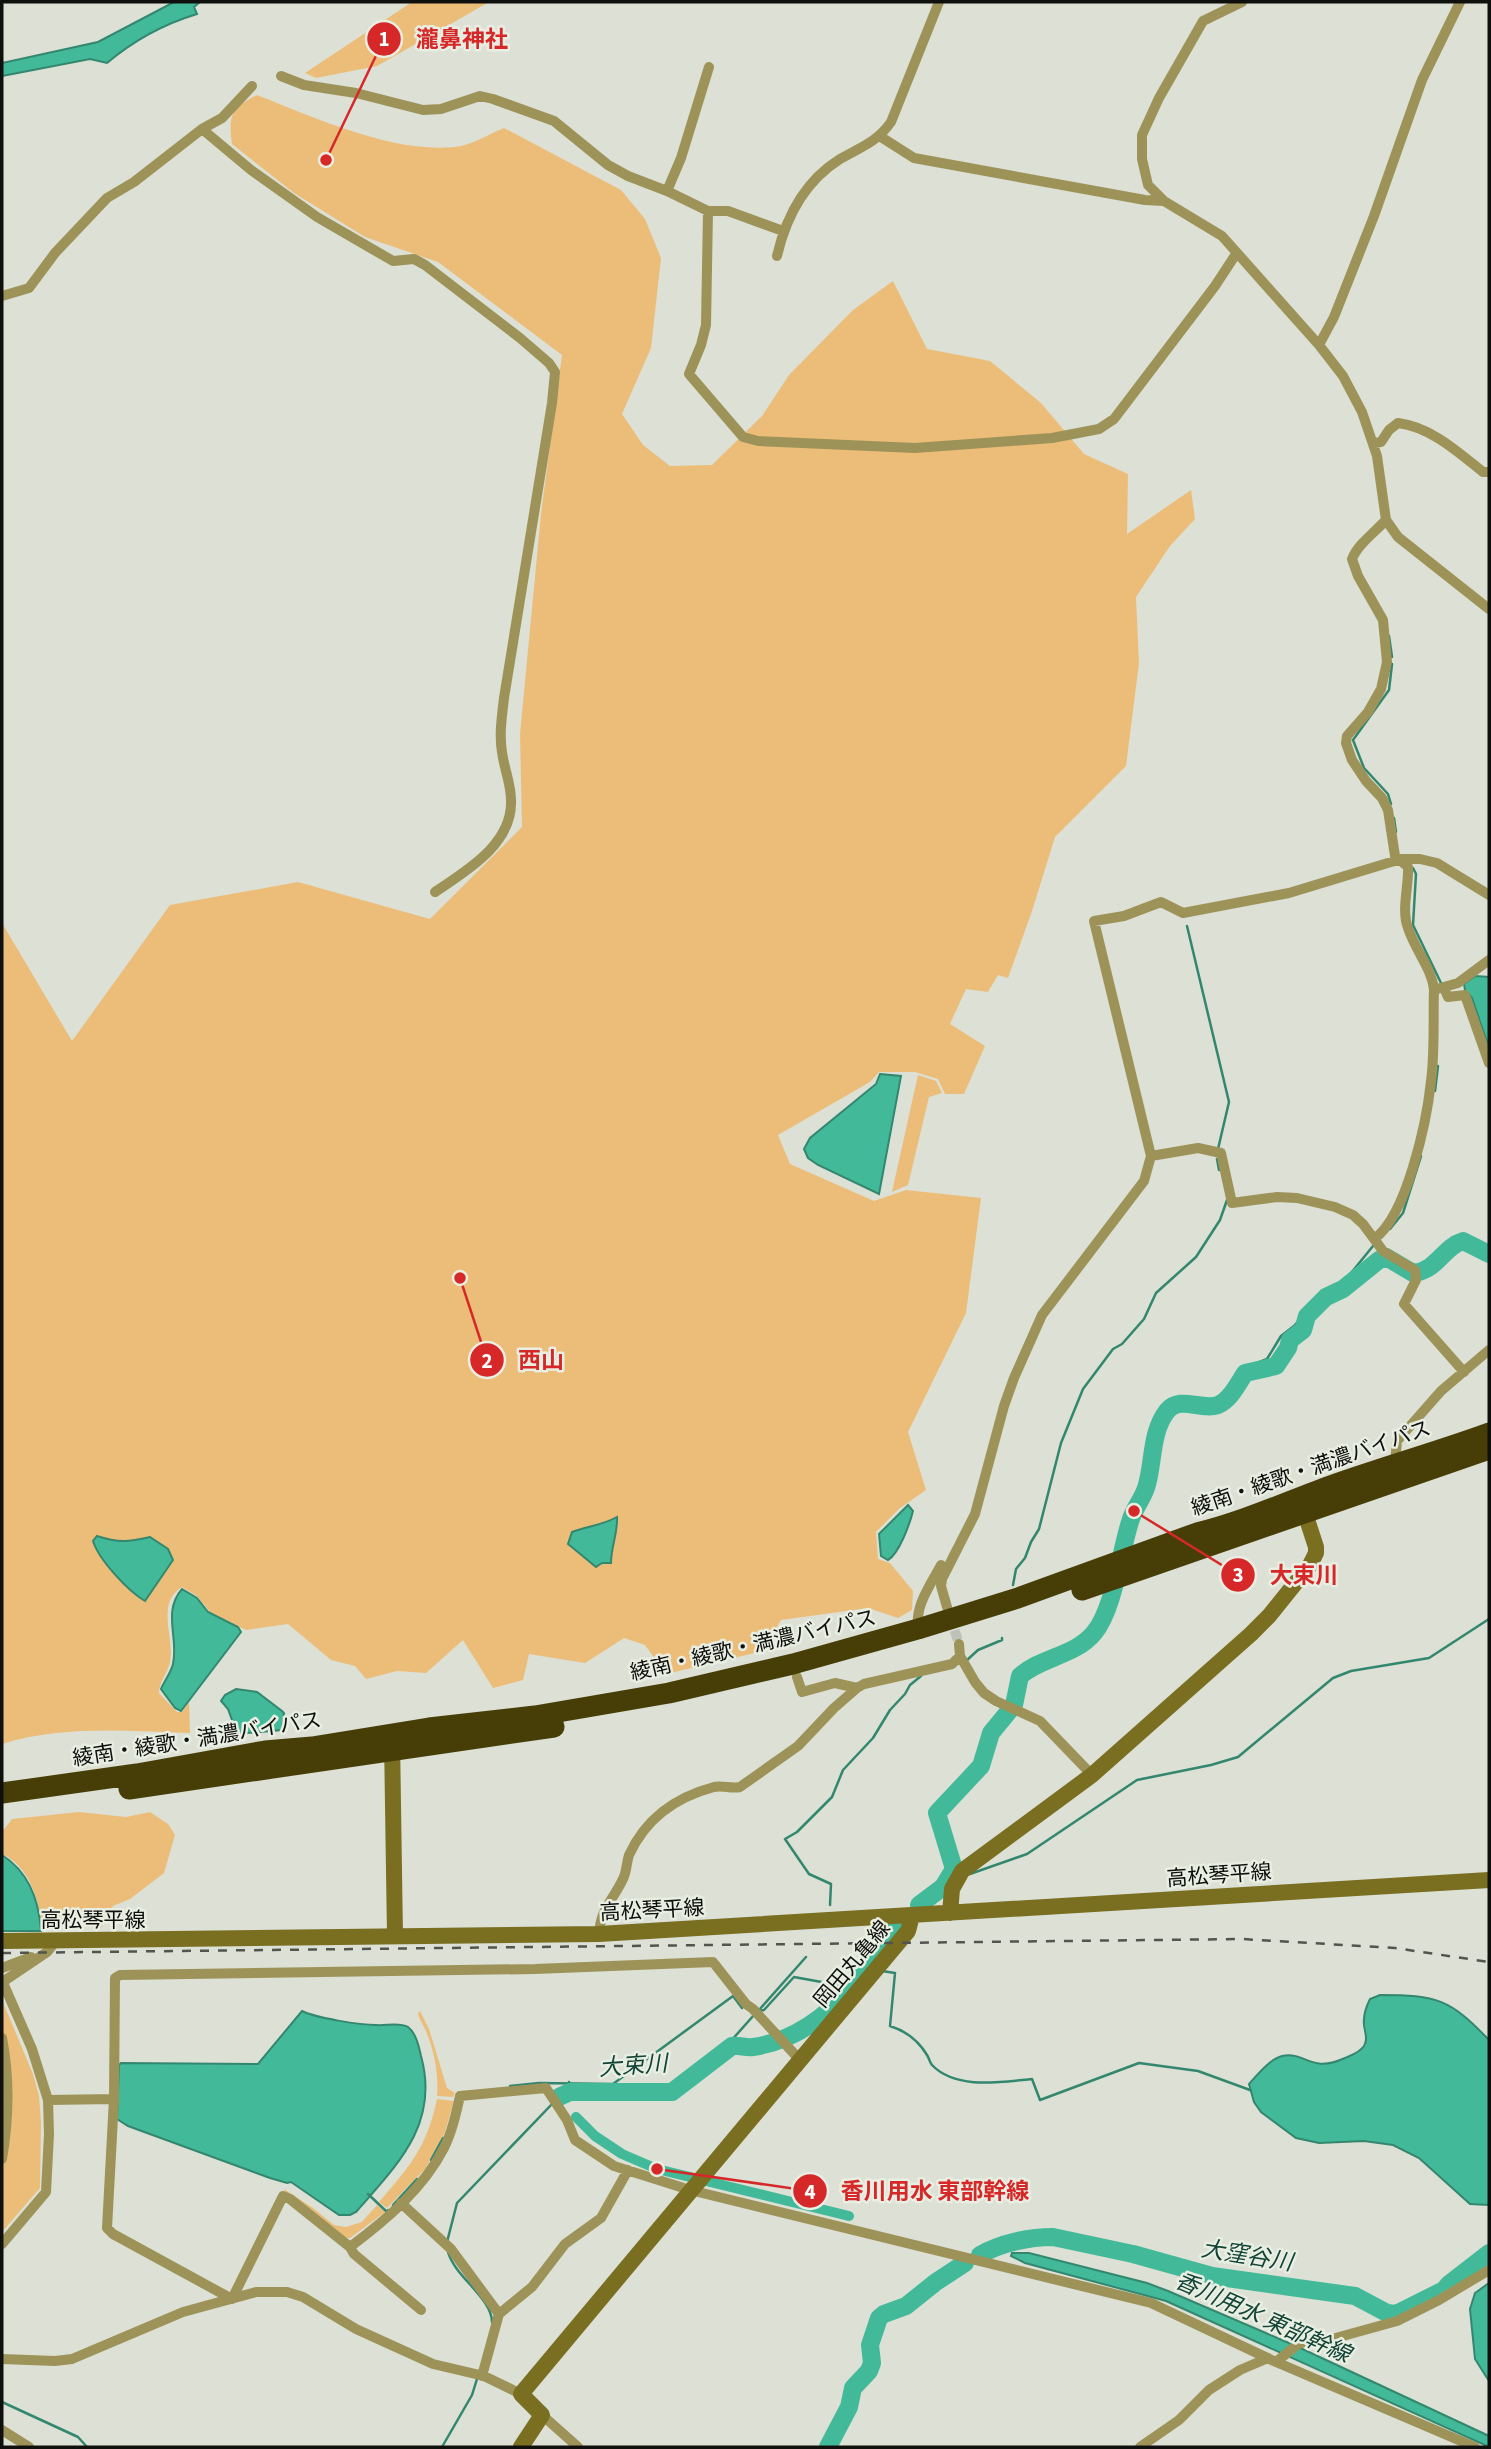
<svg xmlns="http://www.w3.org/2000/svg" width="1491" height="2449" font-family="'Source Sans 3','Noto Sans JP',sans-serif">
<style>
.green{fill:#ecbd78}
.water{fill:#42ba99;stroke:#33876f;stroke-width:2}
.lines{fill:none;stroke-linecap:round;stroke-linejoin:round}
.stream{stroke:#33876f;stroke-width:2.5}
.canal{stroke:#42ba99;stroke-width:10}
.river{stroke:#42ba99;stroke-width:18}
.street-tunnel{stroke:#bdc1b7;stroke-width:10;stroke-dasharray:10 5;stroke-linecap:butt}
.street{stroke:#9d9358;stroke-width:10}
.secondary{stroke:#7a6e21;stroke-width:16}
.highway{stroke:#473e07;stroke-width:21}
.rail{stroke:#52544e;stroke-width:2.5;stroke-dasharray:9 9;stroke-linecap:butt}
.labels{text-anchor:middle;stroke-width:5;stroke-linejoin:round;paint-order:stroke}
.street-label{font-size:21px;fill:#0f100d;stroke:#e9eee2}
.water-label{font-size:23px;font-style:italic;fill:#114436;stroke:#e9eee2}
.leader{fill:none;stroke:#d62828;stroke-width:2.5}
.callout-dot{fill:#d62828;stroke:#e9eee2;stroke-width:2.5}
.mark-label{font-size:21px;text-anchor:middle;font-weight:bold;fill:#fff}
.callout-label{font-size:23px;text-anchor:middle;font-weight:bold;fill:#d62828;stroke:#e9eee2;stroke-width:5;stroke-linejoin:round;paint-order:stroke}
</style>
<rect width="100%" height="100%" fill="#dce0d5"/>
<path class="green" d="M 412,2 L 489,2 L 377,66 L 316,78 L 305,73 Z
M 257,95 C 315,118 392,153 454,147 C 470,146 489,134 504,128 L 621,190 L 645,219 L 661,258 L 651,348 L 622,414 L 643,445 L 670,466 L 712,465 L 762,416 L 789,375 L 853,310 L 893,281 L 927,349 L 990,361 L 1041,403 L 1084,454 L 1128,474 L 1127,534 L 1191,490 L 1195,519 L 1170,546 L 1136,597 L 1139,663 L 1126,766 L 1055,837 L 1032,911 L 1008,978 L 998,975 L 988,992 L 966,989 L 950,1024 L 985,1046 L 964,1094 L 945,1094 L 938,1079 L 915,1072 L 879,1072 L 870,1082 L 778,1135 L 790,1164 L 874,1201 L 906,1190 L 981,1198 L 966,1313 L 908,1432 L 926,1490 L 900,1508 L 876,1532 L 878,1559 L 890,1563 L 913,1591 L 912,1610 L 898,1618 L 868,1608 L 781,1620 L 763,1651 L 666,1674 L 645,1645 L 624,1638 L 585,1663 L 529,1654 L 523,1680 L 493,1688 L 463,1640 L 426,1673 L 397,1671 L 366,1679 L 355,1666 L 331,1660 L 288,1624 L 246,1630 L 210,1612 L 197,1596 L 182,1587 C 155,1604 175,1637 170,1662 C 168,1673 159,1681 159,1693 L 177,1712 L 182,1712 L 189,1702 L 190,1733 C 127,1731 63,1725 2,1744 L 2,923 L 72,1041 L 170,905 L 298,882 L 430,919 L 522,827 L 520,734 L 541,514 L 562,355 L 438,262 L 365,237 L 294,193 L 232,144 C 228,116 231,108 257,95 Z
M 918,1075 L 936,1081 L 942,1093 L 929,1097 L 908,1185 L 892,1192 Z
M 79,1812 L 126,1817 L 150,1812 L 168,1824 L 175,1835 L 164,1873 L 130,1899 L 113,1906 L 101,1928 L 56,1924 L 48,1928 L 42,1928 C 39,1901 30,1866 2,1854 L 2,1832 L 12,1819 Z
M 2,2000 L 33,2074 L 39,2096 L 41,2122 L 40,2188 L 2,2232 L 2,2173 L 9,2122 L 10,2070 L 2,2029 Z
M 420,2011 L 429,2029 L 447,2088 L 455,2093 L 453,2097 L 437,2096 C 439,2074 434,2049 425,2029 C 422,2023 419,2019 418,2013 Z
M 437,2099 L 454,2101 L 445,2132 L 425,2169 L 387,2208 L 379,2202 C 410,2166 427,2147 437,2099 Z
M 284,2189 L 313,2208 L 334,2225 L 346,2227 L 362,2222 L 377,2205 L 385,2212 L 350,2238 L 345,2238 L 285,2193 Z"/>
<path class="water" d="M 174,2 L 200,2 L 194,7 L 197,14 C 164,24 133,41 107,63 L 90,59 L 2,76 L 2,63 L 98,42 Z
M 1475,976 L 1489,977 L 1489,1048 L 1472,998 L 1465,990 L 1464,984 Z
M 880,1074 L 901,1076 L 879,1194 L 818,1165 L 808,1158 L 804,1149 L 810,1138 L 876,1084 Z
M 908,1505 L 913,1511 C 910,1523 899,1554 888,1560 L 881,1556 L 879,1534 Z
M 617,1517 C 618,1533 611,1546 611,1563 L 602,1563 L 596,1567 L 568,1544 L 572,1532 C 588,1526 603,1525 617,1517 Z
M 97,1536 C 118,1543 129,1542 150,1537 L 168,1549 L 173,1560 L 145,1601 C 128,1591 99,1560 93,1541 Z
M 182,1589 L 197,1598 L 208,1612 L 238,1627 L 241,1632 L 181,1711 L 175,1708 L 161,1689 C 164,1681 171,1673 173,1664 C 179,1638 162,1612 182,1589 Z
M 236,1689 L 257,1692 L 282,1711 L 284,1713 L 282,1730 L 237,1734 L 228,1709 L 221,1701 L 225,1695 Z
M 2,1855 C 29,1872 39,1901 41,1931 L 2,1931 Z
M 1380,1995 C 1437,1995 1450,1999 1489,2040 L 1489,2205 L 1470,2204 L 1419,2158 L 1393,2145 L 1364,2141 L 1319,2143 L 1296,2138 L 1261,2112 L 1254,2102 L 1249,2084 C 1257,2075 1270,2059 1282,2056 C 1306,2051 1310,2074 1345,2058 C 1352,2055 1359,2053 1364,2046 C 1368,2039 1365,2033 1364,2025 C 1363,2016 1366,2007 1370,1999 Z
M 302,2011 C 316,2018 360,2025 376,2025 C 386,2026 399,2022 408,2027 C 416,2033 419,2047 421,2056 C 440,2124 397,2165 356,2212 L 350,2215 L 339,2215 L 291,2182 L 287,2183 L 270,2178 L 128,2126 L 117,2119 L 119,2065 L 121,2063 L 258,2064 Z
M 1012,2253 L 1029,2253 L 1147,2283 L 1168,2291 L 1296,2346 L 1489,2436 L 1489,2447 L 1166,2301 L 1025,2263 L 1011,2256 Z
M 1489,2283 L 1489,2381 L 1475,2359 L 1470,2309 L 1475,2293 Z"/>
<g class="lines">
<path class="stream" d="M 1389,636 L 1392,657
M 1391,804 L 1388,794 L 1364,768 L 1353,740 L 1389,690 L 1392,664
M 1394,818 L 1396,832
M 1413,868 L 1416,874 L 1413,925 L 1441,983
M 1187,926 L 1229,1102 L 1218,1149
M 1435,1091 L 1438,1066
M 1217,1159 L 1219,1170
M 1390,1229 L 1403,1213 L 1421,1156
M 1241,1379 L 1242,1372 L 1247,1367 L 1267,1359 L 1281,1336 L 1294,1326 L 1323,1293 L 1347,1278 L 1373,1246
M 1013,1585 L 1016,1569 L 1025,1558 L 1031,1542 L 1039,1529 L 1061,1443 L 1083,1389 L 1113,1349 L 1122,1344 L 1144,1319 L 1156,1293 L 1196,1257 L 1220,1220 L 1227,1200
M 966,1661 L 978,1650 L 1002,1640 L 1002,1638
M 970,1874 L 1027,1854 L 1137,1780 L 1211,1765 L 1238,1757 L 1333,1678 L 1351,1671 L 1429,1658 L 1489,1619
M 830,1905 L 831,1884 L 809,1874 L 785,1839 L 797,1832 L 832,1797 L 843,1770 L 873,1738 L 890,1710 L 905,1694 L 910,1685 L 921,1676
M 882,1971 L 895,1973 L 890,2026 C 906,2031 918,2040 927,2055 C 930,2060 929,2061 932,2065 C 956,2090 1001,2082 1032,2079 L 1040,2100 L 1139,2063 L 1198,2071 L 1250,2090
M 759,2010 L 806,1957
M 759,2011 L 764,2010 L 794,1977 L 838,1985 L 844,1983 L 859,1967 L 869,1968
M 569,2082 L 570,2092
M 510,2086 L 539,2083 L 613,2084 L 733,1996 L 742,2008
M 605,2091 L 673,2088 L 730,2042 L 754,2015
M 431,2160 L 443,2138
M 368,2194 L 387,2212 L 388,2210
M 393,2205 L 417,2179
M 447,2242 L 457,2203 L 553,2103
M 448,2252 C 455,2277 492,2298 492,2322
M 2,2402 L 78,2437 L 87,2447
M 442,2447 L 472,2395 L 477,2379"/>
<path class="canal" d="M 576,2117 L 595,2136 L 622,2154 L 657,2169 L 849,2216"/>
<path class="river" d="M 919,1905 L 943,1887 L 954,1869 L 937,1813 L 981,1766 L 991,1733 L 1014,1705 L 1020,1676 C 1041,1657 1075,1656 1094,1633 C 1114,1609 1120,1553 1130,1522 C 1133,1510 1142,1500 1146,1488 C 1154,1464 1150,1433 1167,1411 C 1180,1395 1201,1411 1218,1405 C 1230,1400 1238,1384 1245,1373 L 1276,1366 L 1288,1348 L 1290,1340 L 1303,1330 L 1307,1316 L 1326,1297 L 1343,1289 L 1379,1260 L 1386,1257 L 1413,1273 C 1437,1271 1443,1247 1463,1241 L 1489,1254
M 559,2097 L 570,2092 L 672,2092 L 732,2046 C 739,2045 746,2048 753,2047 C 802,2040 843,2004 869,1964 C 879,1950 878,1934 895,1925
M 980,2255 C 1001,2243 1029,2237 1053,2237 L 1133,2254 L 1212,2276 L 1355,2296 L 1387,2313 L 1396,2314 L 1444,2290 L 1449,2284 L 1489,2253
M 828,2447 L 849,2407 L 853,2388 L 869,2371 L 872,2363 L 870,2345 L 879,2318 L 884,2314 L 906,2306 L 936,2282 L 965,2263"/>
<path class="street-tunnel" d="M 950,1616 L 959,1644"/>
<path class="street" d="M 281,76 L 304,85 L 356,93 L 423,110 L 441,109 L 480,96 L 493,99 L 554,121 L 608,165 L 628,176 L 667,191 L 708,211 L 728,211 L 783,231
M 202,129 L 251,170 L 317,217 L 393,261 L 414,259 L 425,265 L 520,338 L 549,363 L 555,372 L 552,403 L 504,698 C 502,716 499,734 502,752 C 504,768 511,784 511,800 C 513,844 466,871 435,892
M 881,137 L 914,158 L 1145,200 L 1164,201 L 1222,236 L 1319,345 L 1343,376 L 1362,412 L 1377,456 L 1386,520 L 1398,537 L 1489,609
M 667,191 L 681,158 L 709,67
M 1164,201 L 1148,185 L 1142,159 L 1142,135 L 1159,98 L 1203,21 L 1242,2
M 708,211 L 706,325 L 701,345 L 689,374 L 743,437 L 758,441 L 915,448 L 1052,438 L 1099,429 L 1114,419 L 1215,286 L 1236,254
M 777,256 C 786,217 805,181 840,159 C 861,147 877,142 891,122 L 939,2
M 2,296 L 29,288 L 55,253 L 107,198 L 134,182 L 202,129 L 222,118 L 252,86
M 1319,345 L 1334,317 L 1374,216 L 1422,80 L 1460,2
M 1373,443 L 1381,442 L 1389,430 L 1398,423 C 1431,427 1458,452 1483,472 L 1489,472
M 1444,988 L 1448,997 L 1465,995 L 1466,998 L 1489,1063
M 1437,989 L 1458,983 L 1489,960
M 1151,1156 L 1198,1148 L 1221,1153 L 1232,1203 L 1277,1197 L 1297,1198 L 1335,1207 L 1353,1215 L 1363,1224 L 1383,1251 L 1415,1270 L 1416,1280 L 1404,1304 L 1464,1372
M 1374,1239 C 1407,1216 1427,1120 1431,1081 C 1435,1051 1433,1019 1434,989 C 1431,967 1415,950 1408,928 C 1401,910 1409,886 1408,867 L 1395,856 L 1388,810 L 1382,798 L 1366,781 L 1352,760 L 1346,743 L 1347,736 L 1368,712 L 1381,689 L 1387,662 L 1383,620 L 1358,576 L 1352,559 C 1358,544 1375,532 1386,520
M 1395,1463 L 1397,1441 L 1441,1391 L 1489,1350
M 947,1607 L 941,1586 L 942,1579 L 975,1514 L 1004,1406 L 1014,1378 L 1042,1315 L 1144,1181 L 1151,1156 L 1094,921 L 1124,916 L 1161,902 L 1183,913 L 1289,893 L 1401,859 L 1420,859 L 1437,863 L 1489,895
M 918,1629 C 915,1605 930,1586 941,1565
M 959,1644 L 960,1656 L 975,1682 L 984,1693 L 996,1701 L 1040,1721 L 1092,1775
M 797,1677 L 802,1692 L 835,1683 L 857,1688
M 599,1934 C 601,1908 611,1903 622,1881 C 627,1873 626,1864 629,1855 C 646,1818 676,1797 714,1787 C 723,1785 731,1789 740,1787 L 798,1746 L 834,1708 L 857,1688 L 864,1684 L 952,1664 L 960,1656
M 56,1941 L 47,1952 L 4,1981 L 4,1985 L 32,2049 L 48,2100 L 114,2099 L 107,2228 L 113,2234 L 232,2299 L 283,2196 L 290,2199 L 350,2247 L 354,2254 L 421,2310
M 2,1968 L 31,1957
M 2,2038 C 10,2079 9,2118 2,2159
M 114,2099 L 115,1978 L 120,1975 L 535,1969 L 713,1962 L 746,2004 L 753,2009 L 799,2059
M 401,2203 L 451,2249 L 499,2314 L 532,2287 L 565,2244 L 601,2218 L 628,2170
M 2,2244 L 46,2192 L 49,2134 L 48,2100
M 350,2247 C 386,2220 423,2189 444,2148 C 452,2132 456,2114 460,2096 L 546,2088 L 567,2120 L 575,2140 L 614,2166 L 690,2190 L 1151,2303 L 1276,2362 L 1475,2447
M 2,2359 L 55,2361 L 72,2359 L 183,2312 L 256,2292 L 287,2292 L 303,2297 L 356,2329 L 433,2364 L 484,2376 L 521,2394
M 1276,2362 L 1297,2345 L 1309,2340 L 1332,2339 L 1397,2321 L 1439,2300 L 1489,2270
M 482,2376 L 499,2314
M 542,2415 L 578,2447
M 2,2430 L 29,2447
M 1140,2447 L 1179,2420 L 1209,2390 L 1240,2370 L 1268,2358"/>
<path class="secondary" d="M 392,1739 L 395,1936
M 950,1913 L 952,1889 L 962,1871 L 1092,1775 L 1251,1634 L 1269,1616 L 1310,1565 L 1316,1553 L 1316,1547 L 1302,1504
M 2,1941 L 599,1934 L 1489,1880
M 521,2447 L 542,2415 L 521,2394 L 908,1931 L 912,1916"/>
<path class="highway" d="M 1082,1590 L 1489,1449
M 129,1789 L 554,1727
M 2,1793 L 137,1774 L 265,1751 L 312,1747 L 429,1728 L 535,1716 L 669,1693 L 793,1664 L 918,1629 L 1018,1598 L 1197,1533 C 1243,1522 1286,1502 1330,1486 C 1383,1467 1437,1452 1489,1433"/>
<path class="rail" d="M 2,1953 L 1242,1939 L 1395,1948 L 1489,1962"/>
</g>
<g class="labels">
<g class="street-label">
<text transform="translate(1311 1468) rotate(-19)" y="7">綾南・綾歌・満濃バイパス</text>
<text transform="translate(753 1645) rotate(-13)" y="7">綾南・綾歌・満濃バイパス</text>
<text transform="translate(197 1739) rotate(-9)" y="7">綾南・綾歌・満濃バイパス</text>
<text transform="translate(1219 1875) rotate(-4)" y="7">高松琴平線</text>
<text transform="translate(652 1910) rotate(-3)" y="7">高松琴平線</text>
<text x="93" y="1927">高松琴平線</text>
<text transform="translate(852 1964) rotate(-50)" y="7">岡田丸亀線</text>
</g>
<g class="water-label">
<text transform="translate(633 2065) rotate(-4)" y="8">大束川</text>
<text transform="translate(1247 2255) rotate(9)" y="8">大窪谷川</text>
<text transform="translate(1263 2317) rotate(24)" y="8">香川用水 東部幹線</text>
</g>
</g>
<path class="leader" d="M326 160L384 39M460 1278L487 1360M1134 1511L1238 1575M657 2169L810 2191"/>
<g class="callout-dot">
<circle cx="326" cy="160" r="7"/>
<circle cx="460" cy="1278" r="7"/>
<circle cx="1134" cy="1511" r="7"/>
<circle cx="657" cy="2169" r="7"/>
<circle cx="384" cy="39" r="18"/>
<circle cx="487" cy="1360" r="18"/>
<circle cx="1238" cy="1575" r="18"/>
<circle cx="810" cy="2191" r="18"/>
</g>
<g class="mark-label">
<text x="384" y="46">1</text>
<text x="487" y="1368">2</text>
<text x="1238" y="1582">3</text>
<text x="810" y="2199">4</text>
</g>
<g class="callout-label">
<text x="462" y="47">瀧鼻神社</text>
<text x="541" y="1368">西山</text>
<text x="1304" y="1583">大束川</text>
<text x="935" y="2199">香川用水 東部幹線</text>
</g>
<rect width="1491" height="2449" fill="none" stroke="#0f100d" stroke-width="7"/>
</svg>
